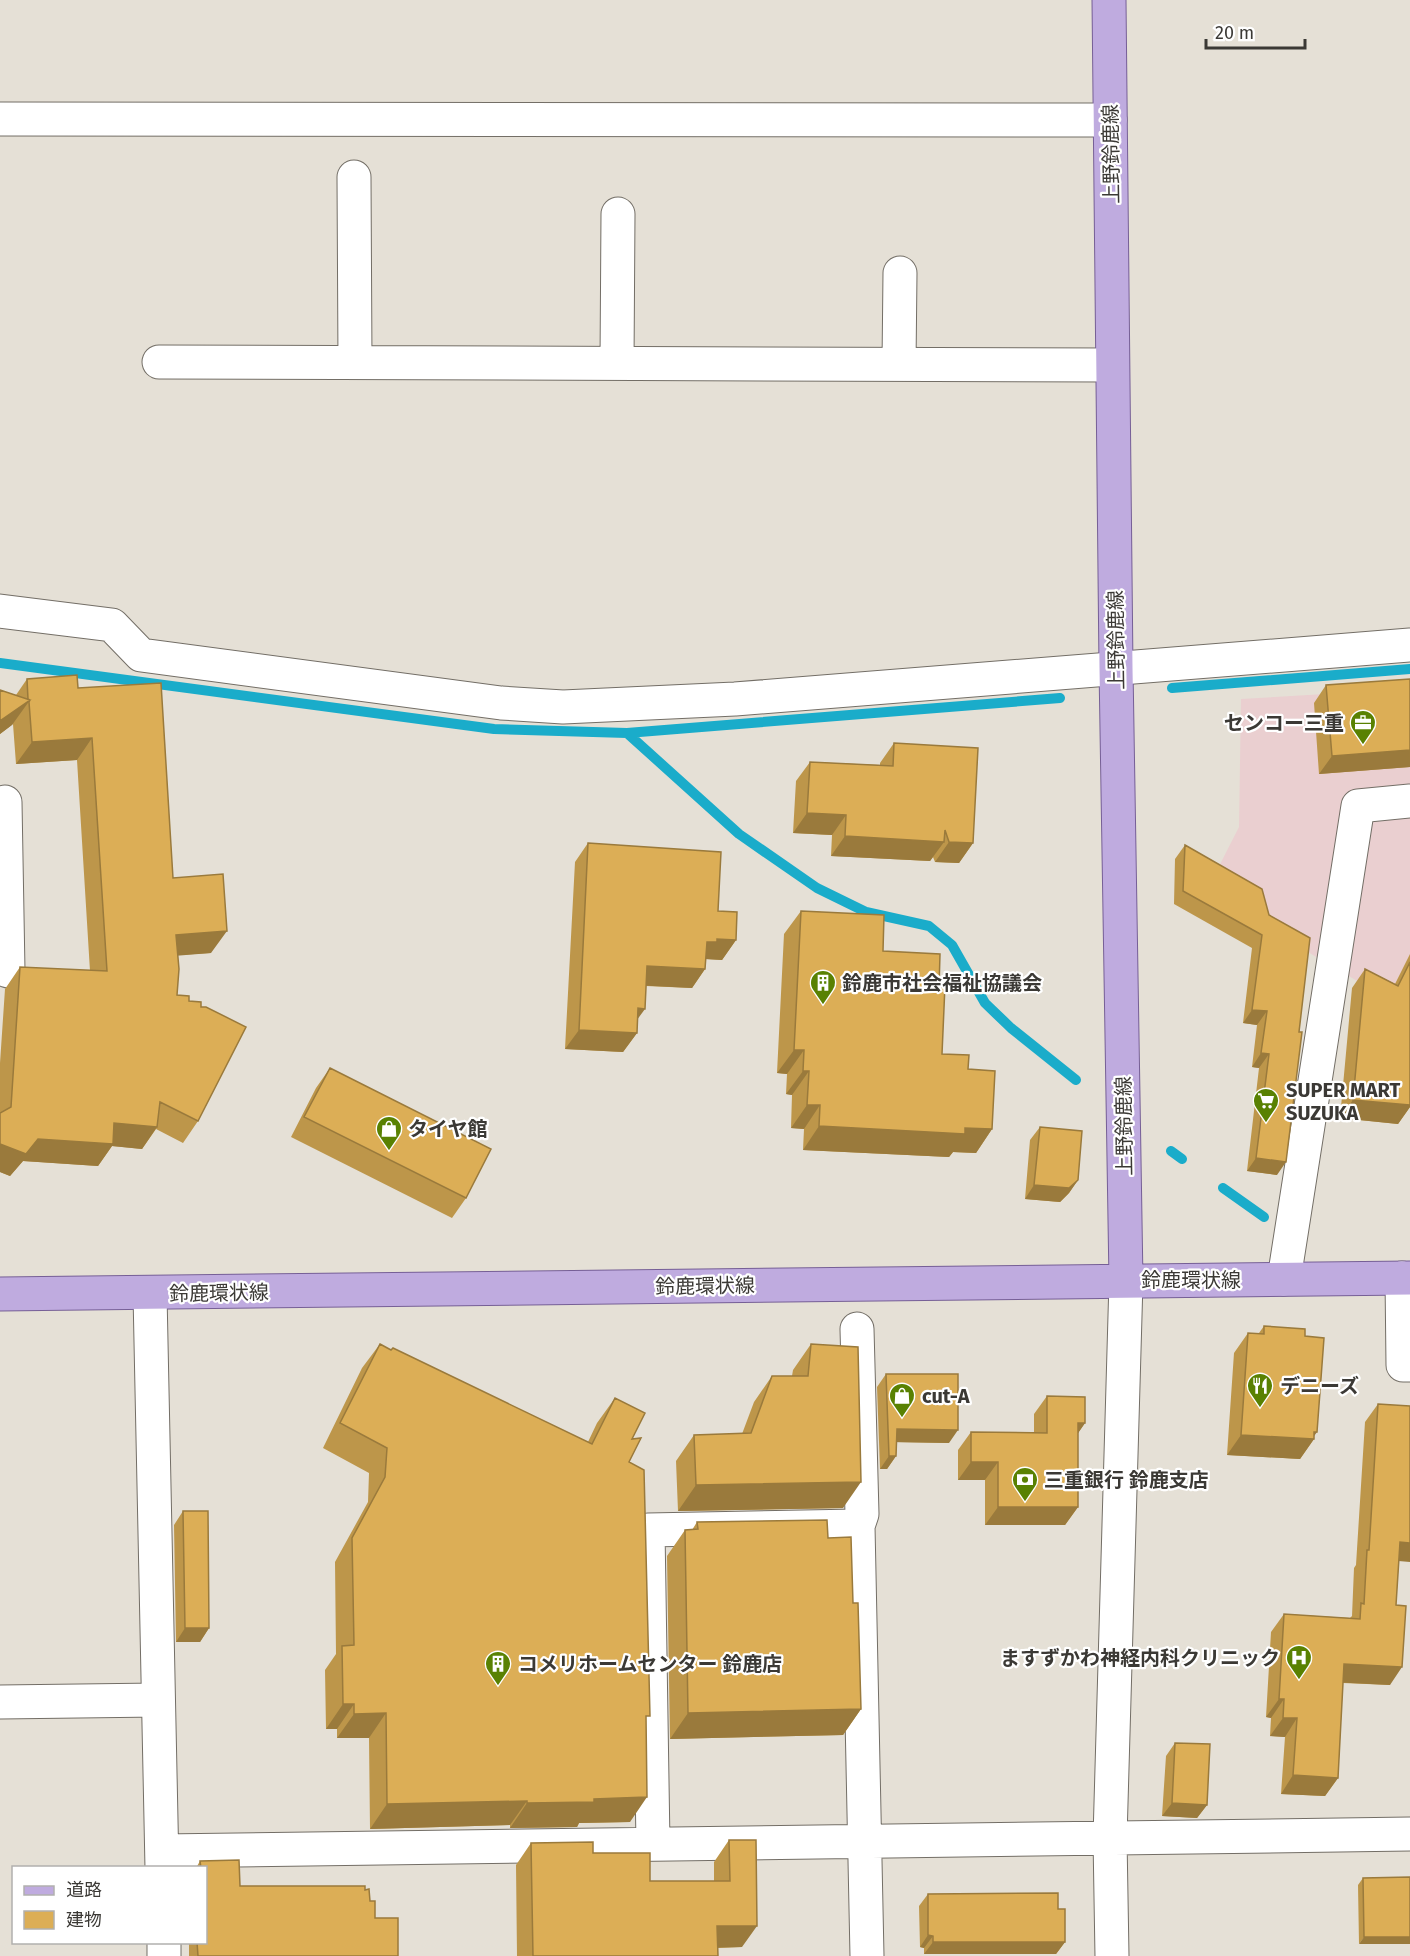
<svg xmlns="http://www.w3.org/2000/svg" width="1410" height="1956" font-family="'Fira Sans','Noto Sans JP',sans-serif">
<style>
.industrial{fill:#eacfd0}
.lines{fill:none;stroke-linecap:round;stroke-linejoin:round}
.stream{stroke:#1aacca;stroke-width:10}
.minor-casing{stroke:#736e66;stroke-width:35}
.major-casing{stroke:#765f96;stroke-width:35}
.minor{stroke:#fff;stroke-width:33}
.major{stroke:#bfabdf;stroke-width:33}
.wall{fill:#bd964a}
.shaded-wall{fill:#9a7a3c}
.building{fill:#dcae56;stroke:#9a7a3c;stroke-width:1.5}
.labels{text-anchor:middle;stroke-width:4.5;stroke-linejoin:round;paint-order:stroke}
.street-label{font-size:20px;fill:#3b3935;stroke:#fff}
.poi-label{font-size:20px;font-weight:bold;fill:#3b3935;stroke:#fff;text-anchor:start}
</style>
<rect width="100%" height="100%" fill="#e5e0d6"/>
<path class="industrial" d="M 1410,689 L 1410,1012 L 1262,925 L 1214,876 L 1239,827 L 1241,699 Z"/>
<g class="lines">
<path class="stream" d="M 0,663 L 494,729 L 627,733 L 1060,698
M 1172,688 L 1410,669
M 627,733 L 739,834 L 817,888 L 866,912 L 929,926 L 952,945 L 985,1003 L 1011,1028 L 1076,1080
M 1171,1151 L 1182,1159
M 1223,1188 L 1264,1217"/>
<defs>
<path id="minor" d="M 0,119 L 1110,120
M 354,177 L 355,362
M 159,362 L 1112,365
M 617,363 L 618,214
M 899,364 L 900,273
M 0,611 L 112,625 L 141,655 L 501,703 L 563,707 L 735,699 L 1410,645
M 5,802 L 8,971
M 1402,1278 L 1403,1365 L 1410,1365
M 1284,1279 L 1358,806 L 1410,801
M 150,1294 L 162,1868
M 857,1329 L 862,1514 L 858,1526
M 0,1702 L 158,1700
M 653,1844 L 648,1530 L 858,1526 L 867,1956
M 162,1851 L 1410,1834
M 164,1942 L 164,1956
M 1112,1956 L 1110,1838 L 1126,1281"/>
<path id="major" d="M 1109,0 L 1116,668 L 1126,1281
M 0,1294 L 1410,1278"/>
</defs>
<use href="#minor" class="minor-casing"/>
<use href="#major" class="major-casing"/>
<use href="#minor" class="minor"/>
<use href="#major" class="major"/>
</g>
<path class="wall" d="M 27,679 L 78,688 L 211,953 L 178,955 L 177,995 L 189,1001 L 198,1121 L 183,1143 L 156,1129 L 142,1149 L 112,1146 L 98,1166 L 23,1161 L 10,1176 L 0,1172 L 0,1063 L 5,989 L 20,967 L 90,971 L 77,760 L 16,764 L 13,724 L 0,734 L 0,690 L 16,695 Z
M 1410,679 L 1410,767 L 1319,774 L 1314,703 L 1326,685 Z
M 894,743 L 973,843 L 959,863 L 935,862 L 933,857 L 930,861 L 831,856 L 832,835 L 793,833 L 796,781 L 810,762 L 880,765 L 880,763 Z
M 588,843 L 718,911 L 736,940 L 722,960 L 706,959 L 705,969 L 692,988 L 646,986 L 637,1019 L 637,1033 L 623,1052 L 565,1049 L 575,862 Z
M 1185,845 L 1262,889 L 1277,1175 L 1247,1171 L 1259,1068 L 1252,1067 L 1257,1025 L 1243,1023 L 1252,948 L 1174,904 L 1175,859 Z
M 801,911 L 883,951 L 939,989 L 942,1054 L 968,1069 L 992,1129 L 976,1153 L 953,1152 L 949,1157 L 803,1150 L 804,1129 L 791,1128 L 792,1095 L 786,1094 L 787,1074 L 777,1073 L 784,934 Z
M 1410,954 L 1410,1107 L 1398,1124 L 1340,1118 L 1352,988 L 1365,969 L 1395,984 Z
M 330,1068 L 466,1198 L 452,1218 L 291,1137 L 316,1088 Z
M 1040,1127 L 1078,1180 L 1069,1193 L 1060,1202 L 1025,1199 L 1030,1140 Z
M 1264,1326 L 1305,1336 L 1314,1437 L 1314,1439 L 1300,1459 L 1227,1455 L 1234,1353 L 1248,1333 L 1259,1333 Z
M 380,1344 L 391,1350 L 588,1442 L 597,1423 L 615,1398 L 632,1439 L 629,1462 L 646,1721 L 630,1822 L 579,1823 L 577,1827 L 510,1828 L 510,1825 L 370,1829 L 369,1738 L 337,1738 L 337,1729 L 326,1729 L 325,1670 L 336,1654 L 335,1562 L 368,1502 L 369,1473 L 323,1448 L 362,1368 Z
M 811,1344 L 843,1508 L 678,1511 L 676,1461 L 694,1435 L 742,1434 L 754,1402 L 772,1376 L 792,1376 L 793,1370 Z
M 886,1374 L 949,1443 L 897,1442 L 896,1456 L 887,1469 L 880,1469 L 877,1387 Z
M 1047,1396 L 1085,1423 L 1078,1433 L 1078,1507 L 1065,1525 L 985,1525 L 985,1480 L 958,1480 L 958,1450 L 971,1432 L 1034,1433 L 1034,1414 Z
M 1378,1404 L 1399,1561 L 1390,1685 L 1343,1683 L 1338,1778 L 1325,1796 L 1281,1794 L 1285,1737 L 1270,1736 L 1271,1718 L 1266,1717 L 1271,1632 L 1284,1614 L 1350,1618 L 1352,1616 L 1354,1568 L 1356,1565 L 1365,1422 Z
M 183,1511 L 209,1628 L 200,1642 L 176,1642 L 174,1525 Z
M 697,1522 L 828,1538 L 853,1603 L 861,1709 L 843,1735 L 670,1739 L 667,1556 L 685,1530 L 692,1530 Z
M 1175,1743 L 1207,1805 L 1197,1818 L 1162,1816 L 1166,1756 Z
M 729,1840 L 742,1947 L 718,1948 L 718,1956 L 517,1956 L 516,1865 L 531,1843 L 593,1853 L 650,1881 L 714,1881 L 714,1862 Z
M 200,1861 L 240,1886 L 365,1890 L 370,1901 L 375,1918 L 398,1956 L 189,1956 L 189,1942 L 206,1942 L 206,1868 L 196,1868 Z
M 1410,1877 L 1359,1944 L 1358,1885 L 1363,1878 Z
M 928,1894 L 1058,1909 L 1065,1942 L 1056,1954 L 924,1954 L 924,1948 L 920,1947 L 919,1906 Z"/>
<path class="shaded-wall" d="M 30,700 L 12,725 L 0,734 L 0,721 Z
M 92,738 L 77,760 L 16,764 L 32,742 Z
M 1410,750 L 1410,767 L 1319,774 L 1332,756 Z
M 807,813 L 846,815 L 832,835 L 793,833 Z
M 845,836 L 944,842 L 930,861 L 831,856 Z
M 949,842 L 973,843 L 959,863 L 935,862 Z
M 227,931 L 211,953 L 161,957 L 176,935 Z
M 717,939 L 736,940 L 722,960 L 705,959 L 707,942 Z
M 647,966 L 705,969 L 692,988 L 633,985 Z
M 638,1008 L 645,1009 L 631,1028 Z
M 1252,1010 L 1267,1011 L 1257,1025 L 1243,1023 Z
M 579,1030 L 637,1033 L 623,1052 L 565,1049 Z
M 794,1050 L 804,1050 L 787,1074 L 777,1073 Z
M 1261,1053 L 1269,1054 L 1259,1068 L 1252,1067 Z
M 803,1071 L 809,1071 L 792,1095 L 786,1094 Z
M 1353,1100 L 1410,1105 L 1410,1107 L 1398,1124 L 1340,1118 Z
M 807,1105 L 820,1105 L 804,1129 L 791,1128 Z
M 114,1123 L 157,1127 L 142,1149 L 112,1146 L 98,1166 L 23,1161 L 10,1176 L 0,1172 L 0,1144 L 38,1139 Z
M 819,1126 L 965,1128 L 992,1129 L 976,1153 L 953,1152 L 949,1157 L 803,1150 Z
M 1256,1158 L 1286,1162 L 1277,1175 L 1247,1171 Z
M 1078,1180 L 1069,1193 L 1060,1202 L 1025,1199 L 1034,1185 Z
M 1078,1423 L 1085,1423 L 1072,1442 Z
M 897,1429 L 958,1430 L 949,1443 L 888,1442 Z
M 1317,1432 L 1312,1439 L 1314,1439 L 1300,1459 L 1227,1455 L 1241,1435 Z
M 889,1456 L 896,1456 L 887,1469 L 880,1469 Z
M 971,1462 L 998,1462 L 985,1480 L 958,1480 Z
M 861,1482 L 843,1508 L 678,1511 L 696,1485 Z
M 998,1507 L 1078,1507 L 1065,1525 L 985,1525 Z
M 1400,1542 L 1410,1543 L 1410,1562 L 1387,1560 Z
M 185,1628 L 209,1628 L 200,1642 L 176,1642 Z
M 1344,1664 L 1402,1667 L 1390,1685 L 1331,1682 Z
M 1279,1699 L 1284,1699 L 1271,1718 L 1266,1717 Z
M 343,1704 L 354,1704 L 337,1729 L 326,1729 Z
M 861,1709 L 843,1735 L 670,1739 L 688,1713 Z
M 386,1713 L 369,1738 L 337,1738 L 354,1714 Z
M 1283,1718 L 1297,1718 L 1285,1737 L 1270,1736 Z
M 1293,1775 L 1338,1778 L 1325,1796 L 1281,1794 Z
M 647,1797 L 630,1822 L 579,1823 L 577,1827 L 510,1828 L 527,1803 L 594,1799 Z
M 527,1801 L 510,1825 L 370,1829 L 387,1804 Z
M 1172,1803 L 1207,1805 L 1197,1818 L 1162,1816 Z
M 717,1926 L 757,1926 L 742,1947 L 702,1948 Z
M 928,1935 L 933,1936 L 924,1948 L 920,1947 Z
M 1364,1937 L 1410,1937 L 1410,1944 L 1359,1944 Z
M 933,1942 L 1065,1942 L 1056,1954 L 924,1954 Z"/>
<path class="building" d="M 77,675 L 78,688 L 161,683 L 173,878 L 223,874 L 227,931 L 176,935 L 179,969 L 177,995 L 189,996 L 189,1001 L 201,1002 L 201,1007 L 206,1007 L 246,1027 L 198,1121 L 160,1102 L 157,1127 L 114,1123 L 113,1144 L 38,1139 L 26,1154 L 0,1144 L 0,1113 L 11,1107 L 20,967 L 107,971 L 92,738 L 32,742 L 29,702 L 30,700 L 28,699 L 27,679 Z
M 1410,679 L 1410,750 L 1332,756 L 1326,685 Z
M 0,690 L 30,700 L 0,721 Z
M 894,743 L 978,748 L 973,843 L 949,842 L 945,830 L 944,842 L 845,836 L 846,815 L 807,813 L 810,762 L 893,766 Z
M 588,843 L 721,852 L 718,911 L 737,912 L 736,940 L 717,939 L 717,942 L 707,942 L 705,969 L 647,966 L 645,1009 L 638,1008 L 637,1033 L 579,1030 Z
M 1185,845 L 1262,889 L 1269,915 L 1310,938 L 1299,1032 L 1302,1032 L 1286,1162 L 1256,1158 L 1269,1054 L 1261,1053 L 1267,1011 L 1252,1010 L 1262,935 L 1183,891 Z
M 801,911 L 884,915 L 883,951 L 940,954 L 939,989 L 945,985 L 942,1054 L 969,1055 L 968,1069 L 995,1071 L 992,1129 L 965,1128 L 965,1134 L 819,1126 L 820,1105 L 807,1105 L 809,1071 L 803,1071 L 804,1050 L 794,1050 Z
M 1410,962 L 1410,1105 L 1353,1100 L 1365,969 L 1398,986 Z
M 330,1068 L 491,1149 L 466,1198 L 304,1117 Z
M 1040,1127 L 1082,1131 L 1078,1180 L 1069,1188 L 1034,1185 Z
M 1264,1326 L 1305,1329 L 1305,1336 L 1324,1338 L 1317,1432 L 1314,1432 L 1314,1439 L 1241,1435 L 1248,1333 L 1264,1334 Z
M 380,1344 L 391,1350 L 393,1348 L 592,1444 L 615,1398 L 645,1413 L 632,1439 L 641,1438 L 629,1462 L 644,1470 L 650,1716 L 646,1716 L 647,1797 L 594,1799 L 594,1802 L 527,1803 L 527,1801 L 387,1804 L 386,1713 L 354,1714 L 354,1704 L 343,1704 L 342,1646 L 354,1645 L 352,1538 L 385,1477 L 387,1448 L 340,1423 Z
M 811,1344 L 858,1347 L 861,1482 L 696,1485 L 694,1435 L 751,1433 L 772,1376 L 808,1376 Z
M 886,1374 L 958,1374 L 958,1430 L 897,1429 L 896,1456 L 889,1456 Z
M 1047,1396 L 1085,1397 L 1085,1423 L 1078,1423 L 1078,1507 L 998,1507 L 998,1462 L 971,1462 L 971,1432 L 1047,1433 Z
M 1378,1404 L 1410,1406 L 1410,1543 L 1400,1542 L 1396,1605 L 1406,1606 L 1402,1667 L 1344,1664 L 1338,1778 L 1293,1775 L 1297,1718 L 1283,1718 L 1284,1699 L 1279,1699 L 1284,1614 L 1360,1619 L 1361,1603 L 1364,1604 L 1367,1550 L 1369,1550 Z
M 183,1511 L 208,1511 L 209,1628 L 185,1628 Z
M 827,1520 L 828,1538 L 851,1537 L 853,1603 L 858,1603 L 861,1709 L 688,1713 L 685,1530 L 698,1529 L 697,1522 Z
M 1175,1743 L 1210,1744 L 1207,1805 L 1172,1803 Z
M 729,1840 L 756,1840 L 757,1926 L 717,1926 L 718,1956 L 533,1956 L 531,1843 L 593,1842 L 593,1853 L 650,1853 L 650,1881 L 730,1881 Z
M 239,1860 L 240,1886 L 365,1886 L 365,1890 L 369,1889 L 370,1901 L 375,1901 L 375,1918 L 398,1918 L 398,1956 L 198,1956 L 197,1942 L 206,1942 L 206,1868 L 201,1868 L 200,1861 Z
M 1410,1877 L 1410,1937 L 1364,1937 L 1363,1878 Z
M 1058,1893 L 1058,1909 L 1065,1909 L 1065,1942 L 933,1942 L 933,1936 L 928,1935 L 928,1894 Z"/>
<defs>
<symbol id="office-pin" viewBox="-11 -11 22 30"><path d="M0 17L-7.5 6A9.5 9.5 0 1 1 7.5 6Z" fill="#598102" stroke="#fff"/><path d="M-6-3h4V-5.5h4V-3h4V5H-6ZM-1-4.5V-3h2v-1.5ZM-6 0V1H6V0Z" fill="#fff"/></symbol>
<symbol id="building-pin" viewBox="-11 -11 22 30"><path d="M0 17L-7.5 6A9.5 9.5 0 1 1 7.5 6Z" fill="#598102" stroke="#fff"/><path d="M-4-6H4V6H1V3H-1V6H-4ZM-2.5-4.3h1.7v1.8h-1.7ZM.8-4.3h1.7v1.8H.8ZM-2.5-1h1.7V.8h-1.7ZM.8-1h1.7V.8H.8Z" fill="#fff"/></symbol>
<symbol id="supermarket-pin" viewBox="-11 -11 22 30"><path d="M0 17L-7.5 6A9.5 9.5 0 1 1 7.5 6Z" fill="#598102" stroke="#fff"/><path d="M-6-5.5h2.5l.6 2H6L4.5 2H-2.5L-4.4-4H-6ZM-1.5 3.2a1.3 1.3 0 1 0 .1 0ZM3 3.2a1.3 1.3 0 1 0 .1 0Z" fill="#fff"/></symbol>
<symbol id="shop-pin" viewBox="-11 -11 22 30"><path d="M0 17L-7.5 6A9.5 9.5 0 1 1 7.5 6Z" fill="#598102" stroke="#fff"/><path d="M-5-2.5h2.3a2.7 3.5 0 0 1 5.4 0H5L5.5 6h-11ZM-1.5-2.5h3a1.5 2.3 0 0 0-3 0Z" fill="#fff"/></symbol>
<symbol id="restaurant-pin" viewBox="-11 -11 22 30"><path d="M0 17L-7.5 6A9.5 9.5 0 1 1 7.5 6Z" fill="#598102" stroke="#fff"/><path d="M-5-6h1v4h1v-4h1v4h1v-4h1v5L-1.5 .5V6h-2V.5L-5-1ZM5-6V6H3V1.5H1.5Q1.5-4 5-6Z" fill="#fff"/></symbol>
<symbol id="bank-pin" viewBox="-11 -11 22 30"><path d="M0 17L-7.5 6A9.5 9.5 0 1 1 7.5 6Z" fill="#598102" stroke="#fff"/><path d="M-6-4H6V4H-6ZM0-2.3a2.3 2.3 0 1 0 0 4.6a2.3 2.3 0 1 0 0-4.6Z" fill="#fff"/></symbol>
<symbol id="hospital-pin" viewBox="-11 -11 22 30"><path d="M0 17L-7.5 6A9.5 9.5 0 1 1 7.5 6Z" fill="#598102" stroke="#fff"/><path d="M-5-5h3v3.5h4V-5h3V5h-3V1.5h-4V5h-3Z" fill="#fff"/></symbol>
</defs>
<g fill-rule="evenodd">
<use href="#office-pin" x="1348" y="708" width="30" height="40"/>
<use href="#building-pin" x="808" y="968" width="30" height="40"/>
<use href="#supermarket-pin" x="1251" y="1086" width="30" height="40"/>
<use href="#shop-pin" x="374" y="1114" width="30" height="40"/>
<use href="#restaurant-pin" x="1245" y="1371" width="30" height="40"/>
<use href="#shop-pin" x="887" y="1381" width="30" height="40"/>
<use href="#bank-pin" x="1010" y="1465" width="30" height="40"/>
<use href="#hospital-pin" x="1284" y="1643" width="30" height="40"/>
<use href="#building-pin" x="483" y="1649" width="30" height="40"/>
</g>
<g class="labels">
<g class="street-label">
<text transform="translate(1111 154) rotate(-91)" y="7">上野鈴鹿線</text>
<text transform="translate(1116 640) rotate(-91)" y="7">上野鈴鹿線</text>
<text transform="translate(1124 1126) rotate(-91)" y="7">上野鈴鹿線</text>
<text x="1191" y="1287">鈴鹿環状線</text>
<text transform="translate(705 1286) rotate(-1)" y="7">鈴鹿環状線</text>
<text transform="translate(219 1293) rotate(-1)" y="7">鈴鹿環状線</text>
</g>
<g class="poi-label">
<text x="1344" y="730" text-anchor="end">センコー三重</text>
<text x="842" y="990">鈴鹿市社会福祉協議会</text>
<text x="1286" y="1097">SUPER MART<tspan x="1286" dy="23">SUZUKA</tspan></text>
<text x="408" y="1136">タイヤ館</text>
<text x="1280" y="1393">デニーズ</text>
<text x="922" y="1403">cut-A</text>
<text x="1044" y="1487">三重銀行 鈴鹿支店</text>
<text x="1280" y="1665" text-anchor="end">ますずかわ神経内科クリニック</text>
<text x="518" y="1671">コメリホームセンター 鈴鹿店</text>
</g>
</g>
<rect x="12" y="1866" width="195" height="78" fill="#ffffff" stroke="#b1b0ae" stroke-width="1.5"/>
<rect x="24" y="1886" width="30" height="9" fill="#bfabdf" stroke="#b1b0ae" stroke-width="1.5"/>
<text x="66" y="1896" font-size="18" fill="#3b3935">道路</text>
<rect x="24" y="1911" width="30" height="18" fill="#dcae56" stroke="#b1b0ae" stroke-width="1.5"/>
<text x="66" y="1926" font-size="18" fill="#3b3935">建物</text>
<path d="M1206 39v9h99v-9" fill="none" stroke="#3b3935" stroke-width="3"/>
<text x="1215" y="39" font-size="18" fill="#3b3935" stroke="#ffffff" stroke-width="4.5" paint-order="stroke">20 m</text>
</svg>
